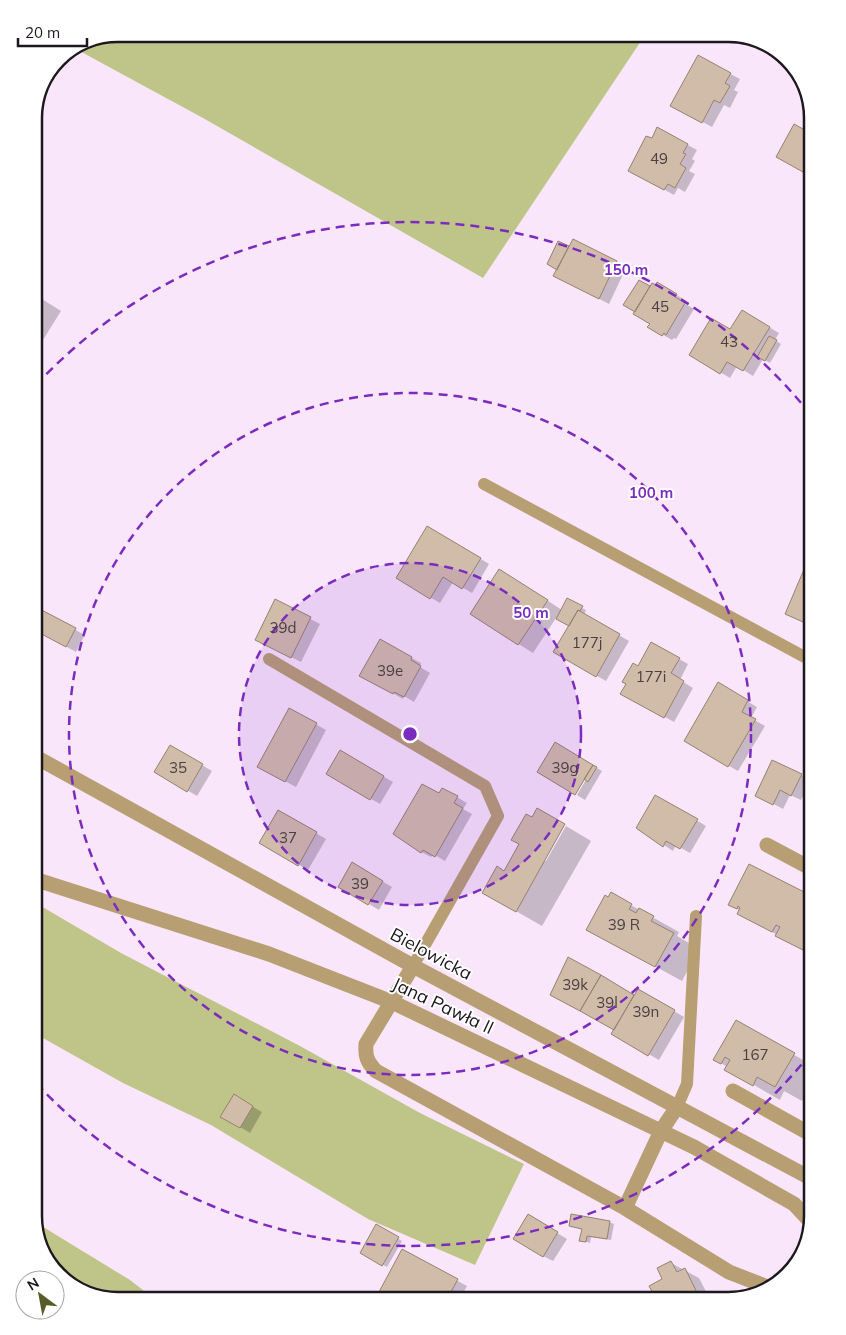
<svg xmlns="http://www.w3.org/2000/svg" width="846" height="1335" font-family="Mulish,sans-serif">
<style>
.green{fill:#bfc589}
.shadow{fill:#0003}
.building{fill:#d1bcaa;stroke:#968270}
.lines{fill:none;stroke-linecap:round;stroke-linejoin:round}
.service{stroke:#b79f73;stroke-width:12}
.minor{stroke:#b79f73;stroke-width:15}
.ring{fill:none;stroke:#7b2cbf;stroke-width:2.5;stroke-dasharray:9 6}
.labels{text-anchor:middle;stroke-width:4;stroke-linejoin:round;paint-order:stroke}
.number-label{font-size:15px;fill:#4a4041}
.street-label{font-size:18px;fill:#1d171e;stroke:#fff}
.rim{fill:none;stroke:#1d171e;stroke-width:2.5}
.centre{fill:#7b2cbf;stroke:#fff;stroke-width:2.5}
.ring-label{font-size:15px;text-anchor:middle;font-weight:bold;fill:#7b2cbf;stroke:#fff;stroke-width:4;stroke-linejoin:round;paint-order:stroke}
</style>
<rect width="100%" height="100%" fill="#f9e6fb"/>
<path class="green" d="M 645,35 L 483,278 L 203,118 L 74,48 L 86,40 Z
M 34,902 L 121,953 L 300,1046 L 420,1113 L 524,1164 L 475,1265 L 368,1219 L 211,1125 L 123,1083 L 34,1033 Z
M 35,1222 L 130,1280 L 148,1294 L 144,1301 L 113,1301 L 72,1287 L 43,1254 Z"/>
<path class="shadow" d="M 698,57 L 740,79 L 734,90 L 738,92 L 730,108 L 724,105 L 712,127 L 682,111 Z
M 658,129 L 697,150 L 692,159 L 695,161 L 689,171 L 695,174 L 685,192 L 678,188 L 674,195 L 629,170 L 653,140 Z
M 573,240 L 626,268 L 609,304 L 565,281 L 558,269 L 559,242 L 569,248 Z
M 639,282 L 651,288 L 656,287 L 658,284 L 685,300 L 684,303 L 694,309 L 676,339 L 674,338 L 672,340 L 649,327 L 651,323 Z
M 34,294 L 61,311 L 38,348 L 34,345 Z
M 742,312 L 779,333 L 775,340 L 781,344 L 770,363 L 763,359 L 753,376 L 737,366 L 730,378 L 690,354 L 731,331 Z
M 428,527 L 489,564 L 472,593 L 453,582 L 440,603 L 397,578 Z
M 812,553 L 812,626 L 787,614 Z
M 514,579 L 562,610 L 582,608 L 586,610 L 584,615 L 629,641 L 606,681 L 555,652 L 570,625 L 556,618 L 533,653 L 471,614 Z
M 276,601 L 320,624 L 301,662 L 267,645 Z
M 34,608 L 85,635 L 76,652 L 34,629 Z
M 380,641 L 421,663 L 420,667 L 430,673 L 414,702 L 404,696 L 403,699 L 361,675 Z
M 652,644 L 688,664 L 680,680 L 693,688 L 674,722 L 622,693 Z
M 718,684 L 757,707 L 751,718 L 765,726 L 738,771 L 685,741 Z
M 289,709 L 326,730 L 296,787 L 268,772 Z
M 556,744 L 602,771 L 585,800 L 577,795 L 587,778 L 584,778 Z
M 170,746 L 212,771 L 197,796 L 156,772 Z
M 341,752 L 393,782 L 380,804 L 328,774 Z
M 801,775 L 811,781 L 801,800 L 790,795 L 783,809 L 757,795 Z
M 443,789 L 467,803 L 463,809 L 472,814 L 445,861 L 433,854 L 431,857 L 421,852 Z
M 656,796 L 706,826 L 690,853 L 676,845 L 673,851 L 638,828 Z
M 278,811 L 326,839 L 308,870 L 260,843 Z
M 532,819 L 543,861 L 546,861 L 566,826 L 591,841 L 542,926 L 483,892 L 505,872 Z
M 353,864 L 392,887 L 379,910 L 339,886 Z
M 750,865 L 812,897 L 812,940 L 808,937 L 806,939 L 812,943 L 812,955 L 765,928 L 730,904 Z
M 611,894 L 679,932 L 677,936 L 699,949 L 682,981 L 614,944 L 609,898 Z
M 569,959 L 635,996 L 638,990 L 684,1017 L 659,1060 L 613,1034 L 615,1030 Z
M 736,1022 L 812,1065 L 812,1084 L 802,1101 L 784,1091 L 780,1100 L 726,1069 L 727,1067 L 715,1059 Z
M 234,1096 L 262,1112 L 250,1133 L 222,1116 Z
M 529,1216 L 567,1239 L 553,1261 L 543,1256 Z
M 609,1222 L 614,1224 L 611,1240 L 591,1237 L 590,1243 L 581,1240 L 583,1230 L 570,1226 Z
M 377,1226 L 402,1241 L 387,1267 L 361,1253 Z
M 402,1251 L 467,1286 L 459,1301 L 398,1301 L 380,1291 Z
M 671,1263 L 699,1278 L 711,1301 L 658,1301 L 651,1286 L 664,1280 Z"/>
<path class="building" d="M 698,55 L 731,73 L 725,83 L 730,86 L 720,103 L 714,100 L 702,123 L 670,106 Z
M 794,124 L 812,134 L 812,177 L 776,157 Z
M 657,127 L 688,144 L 683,153 L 686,154 L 680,164 L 686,168 L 675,188 L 668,184 L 664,190 L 628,171 L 646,136 L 652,138 Z
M 573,239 L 617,261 L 599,299 L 553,276 Z
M 558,241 L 569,246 L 557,270 L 547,264 Z
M 639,280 L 650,286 L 635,312 L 623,305 Z
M 657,282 L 677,294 L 675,297 L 685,303 L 666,335 L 664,333 L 662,336 L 647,327 L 650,324 L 633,314 L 652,283 L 656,285 Z
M 34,293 L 43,299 L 34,313 Z
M 742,310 L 770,327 L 743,371 L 727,362 L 720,374 L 689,355 L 711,318 L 730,329 Z
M 769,336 L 777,340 L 765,361 L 757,357 Z
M 427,526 L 481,558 L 462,589 L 443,577 L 430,599 L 396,578 Z
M 812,549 L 812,561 L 808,560 Z
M 808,560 L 812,561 L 812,626 L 785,614 Z
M 499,569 L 548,600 L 518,645 L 470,614 Z
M 567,598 L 583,606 L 580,611 L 578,610 L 569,626 L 556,619 Z
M 275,599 L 311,617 L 291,658 L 255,640 Z
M 34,606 L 76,628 L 66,647 L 34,630 Z
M 578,610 L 620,634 L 596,677 L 553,652 Z
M 380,639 L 412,657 L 411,660 L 421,666 L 404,697 L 394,692 L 393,694 L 359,676 Z
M 651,642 L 680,658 L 671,673 L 684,681 L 664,718 L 620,694 L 626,684 L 622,682 L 633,663 L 638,666 Z
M 718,682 L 748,700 L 742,712 L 756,719 L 728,767 L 684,741 Z
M 289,708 L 317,723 L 285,782 L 257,767 Z
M 555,742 L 593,765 L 575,795 L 537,772 Z
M 170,745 L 203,764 L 187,792 L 154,772 Z
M 340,750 L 384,776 L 370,800 L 326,774 Z
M 772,760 L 802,774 L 791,796 L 780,790 L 773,805 L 755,796 Z
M 593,765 L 597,767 L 588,782 L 584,779 Z
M 422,784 L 439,793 L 442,788 L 458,796 L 454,803 L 463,808 L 435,857 L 423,850 L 421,853 L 393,834 Z
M 655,795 L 698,819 L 680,849 L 666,841 L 663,847 L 636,828 Z
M 537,808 L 565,824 L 516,912 L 482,893 L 497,866 L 504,871 L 519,844 L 511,840 L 526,814 L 532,817 Z
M 278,810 L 317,832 L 298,866 L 259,843 Z
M 352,862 L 383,881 L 368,905 L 338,887 Z
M 749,864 L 812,896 L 812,941 L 805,951 L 775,936 L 780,927 L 776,925 L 772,932 L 737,914 L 740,908 L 738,906 L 737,909 L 728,905 Z
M 611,892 L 632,904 L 629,909 L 636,913 L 639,908 L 654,916 L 651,921 L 674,933 L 655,967 L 586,930 L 605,895 L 608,897 Z
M 568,957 L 601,975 L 580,1011 L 550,995 Z
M 601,975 L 634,995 L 614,1030 L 580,1011 Z
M 638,989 L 675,1010 L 648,1056 L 611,1034 Z
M 736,1020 L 795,1053 L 775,1087 L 757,1077 L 753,1086 L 724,1070 L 730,1060 L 725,1057 L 721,1064 L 713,1060 Z
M 234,1094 L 253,1106 L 240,1128 L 220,1117 Z
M 528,1214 L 558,1232 L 543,1257 L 513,1239 Z
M 571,1214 L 610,1221 L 607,1239 L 587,1236 L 586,1242 L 579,1241 L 582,1229 L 569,1226 Z
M 376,1224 L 399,1237 L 382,1266 L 360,1253 Z
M 402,1249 L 458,1279 L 446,1301 L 396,1301 L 379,1292 Z
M 671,1261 L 677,1272 L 685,1268 L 701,1301 L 657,1301 L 649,1286 L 662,1279 L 657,1268 Z"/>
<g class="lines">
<path class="service" d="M 484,484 L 812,661
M 269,659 L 485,786 L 498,816 L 413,966
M 677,1107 L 687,1084 L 696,916"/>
<path class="minor" d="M 34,756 L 413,966 L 812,1179
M 767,845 L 812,869
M 34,879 L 269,954 L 392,1002 L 694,1147 L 794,1204 L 811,1222
M 413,966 L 366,1044 C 365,1056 367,1062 376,1071 L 625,1208 L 729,1272 L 770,1288
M 733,1091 L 812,1135
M 625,1208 L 661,1131 L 677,1107"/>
</g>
<circle cx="410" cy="734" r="171" fill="#7b2cbf" fill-opacity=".12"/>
<g class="ring">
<circle cx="410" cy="734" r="171"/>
<circle cx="410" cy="734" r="341"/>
<path d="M811 1053A512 512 0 0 1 36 1083M36 385A512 512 0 0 1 811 415"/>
</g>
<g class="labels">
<g class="number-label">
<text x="659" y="164">49</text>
<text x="660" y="312">45</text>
<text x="729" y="347">43</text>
<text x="283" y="633">39d</text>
<text x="587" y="648">177j</text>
<text x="390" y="676">39e</text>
<text x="651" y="682">177i</text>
<text x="178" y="773">35</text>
<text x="565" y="773">39g</text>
<text x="288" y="843">37</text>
<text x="360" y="889">39</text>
<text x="624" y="930">39 R</text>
<text x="575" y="990">39k</text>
<text x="607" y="1008">39l</text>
<text x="646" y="1017">39n</text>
<text x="755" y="1060">167</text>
</g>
<g class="street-label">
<text transform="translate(431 954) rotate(28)" y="6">Bielowicka</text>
<text transform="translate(443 1006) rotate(25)" y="6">Jana Pawła II</text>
</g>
</g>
<path d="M0 0H846V1335H0ZM118 42H728A76 76 0 0 1 804 118V1216A76 76 0 0 1 728 1292H118A76 76 0 0 1 42 1216V118A76 76 0 0 1 118 42Z" fill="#fff" fill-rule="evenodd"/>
<path class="rim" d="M118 42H728A76 76 0 0 1 804 118V1216A76 76 0 0 1 728 1292H118A76 76 0 0 1 42 1216V118A76 76 0 0 1 118 42Z"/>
<circle cx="410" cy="734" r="8" class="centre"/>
<g class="ring-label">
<text x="626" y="275">150 m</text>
<text x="651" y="498">100 m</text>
<text x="531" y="618">50 m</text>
</g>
<g transform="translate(40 1295) rotate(328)"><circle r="24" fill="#ffffff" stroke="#a5a2a5"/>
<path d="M0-4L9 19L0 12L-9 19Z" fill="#585b28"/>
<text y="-8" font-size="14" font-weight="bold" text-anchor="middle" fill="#1d171e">N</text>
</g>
<path d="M18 38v8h69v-8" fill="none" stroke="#1d171e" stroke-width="2.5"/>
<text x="25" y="38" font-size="15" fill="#1d171e" stroke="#ffffff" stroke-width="4" paint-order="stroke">20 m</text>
</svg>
